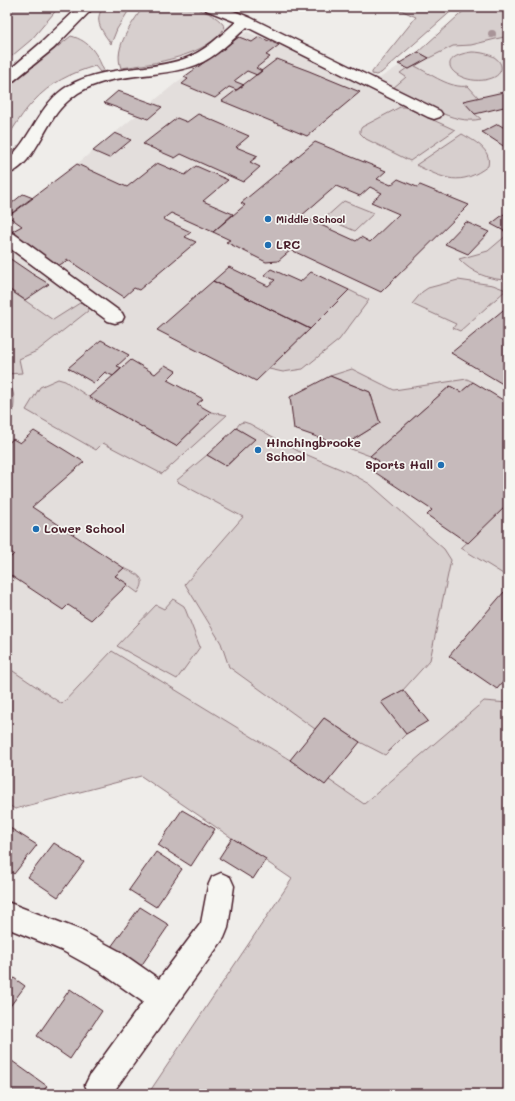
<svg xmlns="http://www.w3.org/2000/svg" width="515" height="1101" font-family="Mali,sans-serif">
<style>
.built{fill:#e3dedc}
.green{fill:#d7cfce;stroke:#90777c}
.building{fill:#c6babb;stroke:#4a1f2b;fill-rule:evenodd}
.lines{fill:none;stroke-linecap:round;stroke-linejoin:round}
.minor-casing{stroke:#4a1f2b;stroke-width:3}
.minor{fill:#f6f6f2;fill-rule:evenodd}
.tree{fill:#a89498}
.poi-dot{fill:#1f6fb2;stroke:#f6f6f2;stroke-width:1.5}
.labels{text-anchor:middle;stroke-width:3.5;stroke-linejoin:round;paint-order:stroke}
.far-poi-label{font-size:10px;font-weight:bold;fill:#4a1f2b;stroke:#f6f6f2;text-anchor:start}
.poi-label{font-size:12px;font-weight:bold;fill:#4a1f2b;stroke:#f6f6f2;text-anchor:start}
</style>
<rect width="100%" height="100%" fill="#efedea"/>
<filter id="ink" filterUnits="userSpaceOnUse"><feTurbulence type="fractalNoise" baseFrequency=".025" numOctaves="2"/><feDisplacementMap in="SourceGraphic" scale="8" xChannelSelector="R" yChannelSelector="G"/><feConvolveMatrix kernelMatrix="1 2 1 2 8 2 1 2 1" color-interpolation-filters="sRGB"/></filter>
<g filter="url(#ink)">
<path class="built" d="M 468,7 L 508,7 L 508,1094 L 148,1094 L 292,879 L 7,684 L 7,217 L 77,164 L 177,82 L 247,32 L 310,58 L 366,87 L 400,65 L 398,64 L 418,52 Z"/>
<path class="green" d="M 7,7 L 59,7 L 31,40 L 7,60 Z
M 104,7 L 131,7 L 117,29 L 111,44 C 103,32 92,20 104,7 Z
M 143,7 C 169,7 208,2 225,27 C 209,56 152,64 121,68 C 113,47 132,24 143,7 Z
M 394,7 L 456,7 L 381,73 L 376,75 L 372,74 L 372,72 L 416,17 Z
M 468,7 L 508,7 L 508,36 L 471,45 L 453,46 L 429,58 L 418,52 Z
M 71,36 C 90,41 97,54 104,71 L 100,72 L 95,66 C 71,73 50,83 33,102 C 23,112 15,126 7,138 L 7,88 Z
M 472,52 C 478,52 484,53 490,55 C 505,61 505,75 489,79 C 460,87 427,58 472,52 Z
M 415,66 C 431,74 450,89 468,86 L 479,98 L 475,114 L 481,119 C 453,126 418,100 393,88 L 406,77 L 400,73 L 407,68 L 409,69 Z
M 400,107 L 405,107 L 455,130 L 410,161 L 366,139 L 360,133 L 360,130 L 362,127 Z
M 462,134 C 474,141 492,149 488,166 C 461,187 444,179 416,165 Z
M 344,201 L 374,213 L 355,231 L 325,218 Z
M 508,234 L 508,280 C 489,280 472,273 459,259 L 488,251 Z
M 458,280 L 493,285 L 506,290 L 460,331 L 453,328 L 456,324 L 412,304 L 422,292 L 428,288 Z
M 7,288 L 53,320 L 83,301 L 88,307 L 88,311 L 37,351 L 19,359 L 22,373 L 7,374 Z
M 349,290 L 369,300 L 339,340 L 303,369 L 283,372 L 269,369 Z
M 352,369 L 394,390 L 467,379 L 473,382 L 461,392 L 450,386 L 370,456 L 343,446 L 380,423 L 370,392 L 330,376 Z
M 58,379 L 65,381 L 89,397 L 176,446 L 211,412 L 227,415 L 162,474 L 103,443 L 96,450 L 26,410 L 40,387 Z
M 7,387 L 12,389 C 16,398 14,418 7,425 Z
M 244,422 L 250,424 L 298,451 L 352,474 L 370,484 L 444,549 L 451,560 L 430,660 L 403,690 L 382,702 L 406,734 L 385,755 L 360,742 L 324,718 L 315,729 L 229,667 L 221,643 L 185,584 L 243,517 L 176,481 L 207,455 L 227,466 L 254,439 L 236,428 L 240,423 Z
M 508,504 L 508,577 L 461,548 Z
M 124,568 C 136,574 149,577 138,593 L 115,576 Z
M 173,599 L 184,606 L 200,647 L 177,679 L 117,646 L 156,605 L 164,609 Z
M 112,651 L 290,760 L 325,784 L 329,780 L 364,804 L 484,701 L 508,703 L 508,1094 L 148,1094 L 292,879 L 141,776 L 15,809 L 7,804 L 7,667 L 62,704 Z"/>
<path class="building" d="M 239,37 L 252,42 L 259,37 L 279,45 L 266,55 L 270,57 L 256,68 L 262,71 L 257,75 L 247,71 L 234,81 L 244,85 L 237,90 L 229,87 L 215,98 L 182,84 L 188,79 L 184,77 Z
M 418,52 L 429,58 L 409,69 L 398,64 Z
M 277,59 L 309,71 L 360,92 L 307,136 L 222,101 Z
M 118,91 L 152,103 L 162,107 L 148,119 L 104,103 Z
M 508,91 L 508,106 L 475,114 L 463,101 Z
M 198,114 L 249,136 L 236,147 L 258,156 L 250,162 L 260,167 L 243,182 L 181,154 L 175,158 L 143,144 L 177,118 L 187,122 Z
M 498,124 L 508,130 L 508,149 L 482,132 Z
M 115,133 L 131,140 L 109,158 L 93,151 Z
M 315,142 L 386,171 L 377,179 L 391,185 L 398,179 L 417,187 L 420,185 L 469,205 L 381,292 L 291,250 L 278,261 L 266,262 L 226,242 L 230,240 L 213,232 L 245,205 L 241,203 ZM 336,186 L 360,196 L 370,187 L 382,193 L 371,202 L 399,214 L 370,242 L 361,237 L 356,241 L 301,216 Z
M 157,163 L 185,175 L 196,166 L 228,180 L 203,201 L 233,214 L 213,232 L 171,213 L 163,219 L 191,232 L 185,237 L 196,242 L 139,290 L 134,288 L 124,297 L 68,260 L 56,267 L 9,233 L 22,226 L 8,216 L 77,164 L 127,187 Z
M 23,194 L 33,198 L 13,213 L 7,211 L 7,207 Z
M 508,211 L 508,233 L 491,224 Z
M 466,222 L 489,232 L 468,254 L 445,244 Z
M 9,258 L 34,275 L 49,284 L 25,300 L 7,288 L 7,259 Z
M 229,267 L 268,286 L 275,280 L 264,275 L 271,269 L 300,282 L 311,272 L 349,290 L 310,329 L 213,281 Z
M 213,281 L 310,329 L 256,381 L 157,330 Z
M 508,306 L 508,384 L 506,386 L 451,353 Z
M 101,340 L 129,355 L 117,366 L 122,368 L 113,376 L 105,372 L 94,383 L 68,368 Z
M 131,360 L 155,374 L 165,365 L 176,371 L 167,380 L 203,399 L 197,404 L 211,412 L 176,446 L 89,397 Z
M 330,376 L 370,392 L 380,423 L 343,446 L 294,429 L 290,397 Z
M 473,382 L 508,403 L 508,504 L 468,543 L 427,515 L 432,510 L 370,469 L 379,461 L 370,456 L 450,386 L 461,392 Z
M 236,428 L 255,439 L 226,466 L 207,455 Z
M 34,431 L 84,462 L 32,507 L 124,568 L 115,576 L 128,584 L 91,620 L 68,605 L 63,610 L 7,573 L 7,561 L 14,554 L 7,550 L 7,444 L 13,439 L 20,443 Z
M 504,592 L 508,595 L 508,676 L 497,689 L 449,656 Z
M 403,690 L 428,721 L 406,734 L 381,702 Z
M 324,718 L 360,742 L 325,785 L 290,760 Z
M 182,810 L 215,829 L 191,866 L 158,845 Z
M 7,826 L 37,845 L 14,874 L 7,869 Z
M 232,838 L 266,859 L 253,879 L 219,858 Z
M 54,843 L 84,862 L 58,897 L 28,877 Z
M 156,852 L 182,869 L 156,907 L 129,890 Z
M 140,907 L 169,925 L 141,966 L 111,947 Z
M 7,973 L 25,986 L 8,1009 L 7,1008 Z
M 70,989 L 102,1011 L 70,1059 L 37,1036 Z
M 12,1061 L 47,1086 L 41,1094 L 7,1094 L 7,1069 Z"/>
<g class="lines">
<defs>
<path id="minor" d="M 79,7 L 94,7 L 54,48 L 12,82 L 7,84 L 7,72 L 43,41 Z
M 204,7 L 224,7 L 251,18 L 440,111 L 442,114 L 440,117 L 434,119 L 428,117 L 247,27 C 231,41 216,57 196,65 C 158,79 113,71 78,93 C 71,98 65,103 60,109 C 44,127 32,168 7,174 L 7,160 C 32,139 39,103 68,86 C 104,65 146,72 184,59 C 204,52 220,36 236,22 L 206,10 Z
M 7,231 L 13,233 L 122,313 L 124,317 L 122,321 L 115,323 L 108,321 L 7,246 Z
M 221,873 L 230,877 L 234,886 L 228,928 L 224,938 L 112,1094 L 89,1094 L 85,1085 L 90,1075 L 143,1002 L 99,971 L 61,950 L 7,928 L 7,902 L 80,930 L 119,951 L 159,979 L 201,923 L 208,886 L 212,877 Z"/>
</defs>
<use href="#minor" class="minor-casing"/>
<use href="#minor" class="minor"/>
</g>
<circle class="tree" cx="492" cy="34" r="4"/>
</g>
<g class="poi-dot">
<circle cx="268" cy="219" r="4"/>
<circle cx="268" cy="245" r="4"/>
<circle cx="258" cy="450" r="4"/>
<circle cx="441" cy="465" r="4"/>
<circle cx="36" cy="529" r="4"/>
</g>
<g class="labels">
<g class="far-poi-label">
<text x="276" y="223">Middle School</text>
</g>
<g class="poi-label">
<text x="276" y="249">LRC</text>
<text x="266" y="447">Hinchingbrooke<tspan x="266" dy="14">School</tspan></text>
<text x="433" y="469" text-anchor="end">Sports Hall</text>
<text x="44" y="533">Lower School</text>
</g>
</g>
<rect width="515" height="1101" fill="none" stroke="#f6f6f2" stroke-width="24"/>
<rect x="12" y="12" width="491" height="1077" fill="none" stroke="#4a1f2b" stroke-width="1.5" filter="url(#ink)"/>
</svg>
